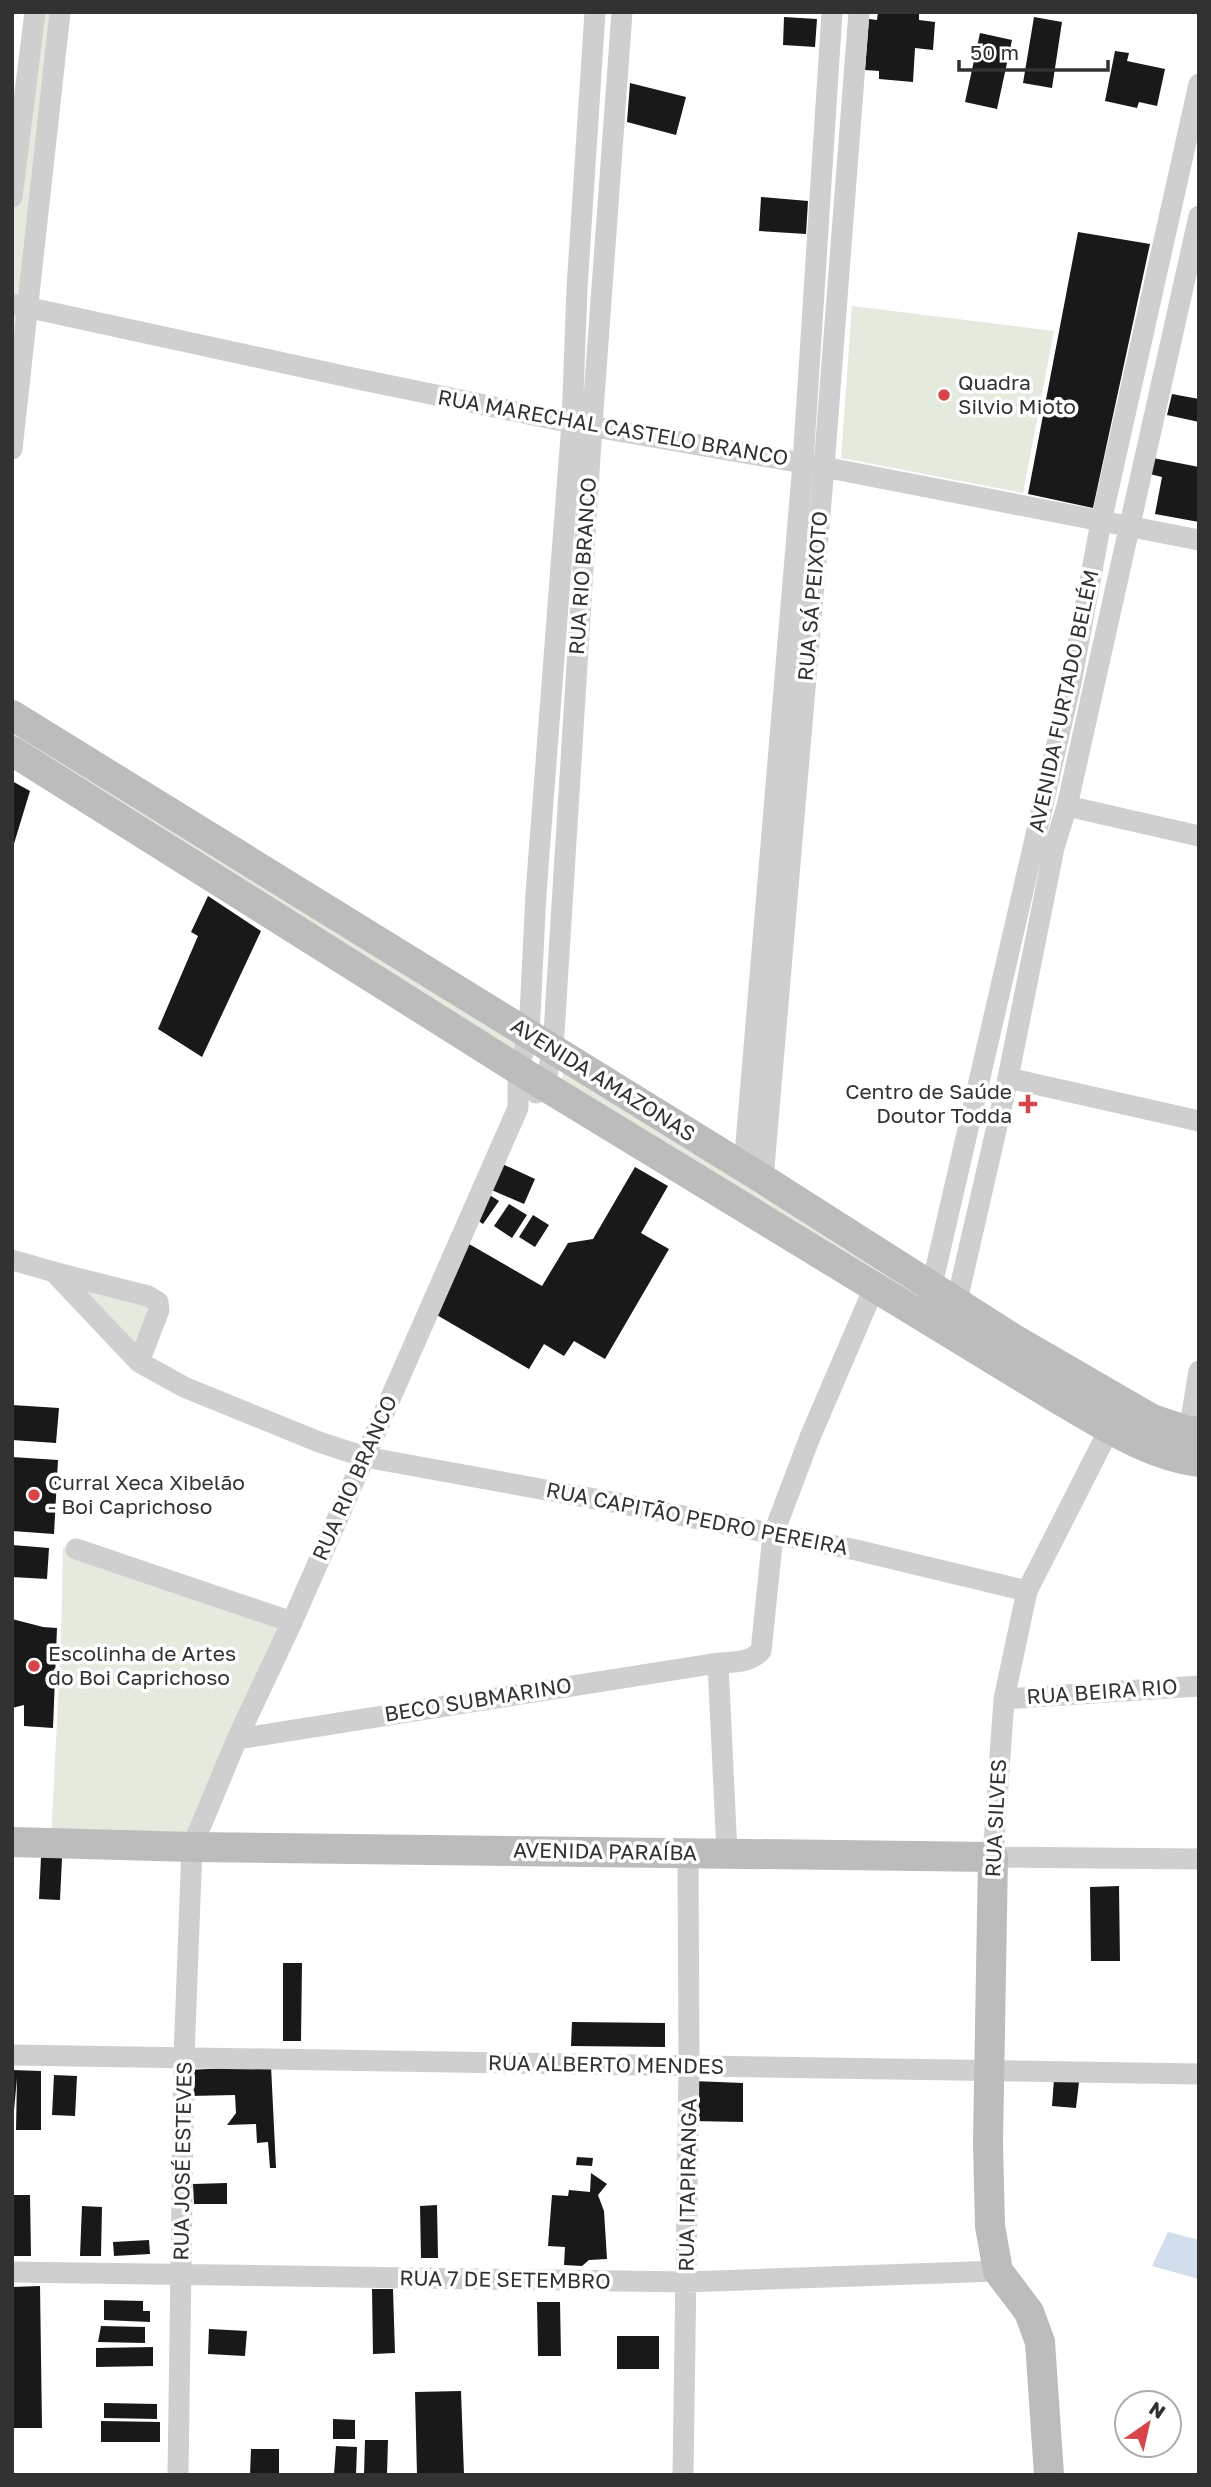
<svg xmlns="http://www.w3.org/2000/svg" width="1211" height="2487" font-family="'Golos Text',sans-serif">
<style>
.green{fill:#e4eade}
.water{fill:#d0dfeb}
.building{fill:#191919}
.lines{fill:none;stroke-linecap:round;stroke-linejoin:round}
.street{stroke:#cfcfcf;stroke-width:21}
.secondary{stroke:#bcbcbc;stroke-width:30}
.poi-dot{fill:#d7454a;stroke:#fff;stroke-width:2.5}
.labels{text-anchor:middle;stroke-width:7;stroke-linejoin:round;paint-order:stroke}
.poi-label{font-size:21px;fill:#323232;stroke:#fff;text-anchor:start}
.street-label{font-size:21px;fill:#323232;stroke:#fff}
</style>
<rect width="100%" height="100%" fill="#fff"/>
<path class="green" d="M 36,12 L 60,12 L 12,426 L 12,211 Z
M 852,306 L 1054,331 L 1023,493 L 841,458 Z
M 12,722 L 517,1038 L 510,1055 L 12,741 Z
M 565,1067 L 919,1285 L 913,1304 L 560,1085 Z
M 70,1275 L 157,1299 L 138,1356 Z
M 63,1547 L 216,1600 L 285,1619 L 192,1844 L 51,1840 L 61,1643 Z"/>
<path class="water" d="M 1168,2232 L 1199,2240 L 1199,2279 L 1152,2266 Z"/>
<path class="building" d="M 878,12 L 919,12 L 919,20 L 935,22 L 933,50 L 915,48 L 913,82 L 879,79 L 879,71 L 865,70 L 869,19 L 877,20 Z
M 784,17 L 817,19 L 815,47 L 783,45 Z
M 1034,17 L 1062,22 L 1052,88 L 1023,83 Z
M 980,33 L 1012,40 L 997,109 L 965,102 Z
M 1115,51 L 1129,53 L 1127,61 L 1165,69 L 1157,106 L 1139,102 L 1137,108 L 1105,101 Z
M 630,83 L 686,97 L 676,135 L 627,122 Z
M 761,197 L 808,201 L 806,234 L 759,231 Z
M 1078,232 L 1150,244 L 1093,508 L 1028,494 Z
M 1172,394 L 1199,399 L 1199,422 L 1167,415 Z
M 1153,458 L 1199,467 L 1199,522 L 1155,514 L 1162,477 L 1150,474 Z
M 12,781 L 30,791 L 13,847 L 12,847 Z
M 208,896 L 261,931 L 202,1057 L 158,1029 L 198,936 L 191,932 Z
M 498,1162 L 535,1179 L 524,1204 L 487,1188 Z
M 635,1167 L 668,1186 L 641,1233 L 669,1249 L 605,1359 L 574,1341 L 564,1356 L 544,1344 L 529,1369 L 430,1311 L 469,1244 L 542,1286 L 568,1243 L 593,1239 Z
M 488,1194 L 499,1201 L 483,1224 L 473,1217 Z
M 509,1204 L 527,1215 L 512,1238 L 494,1226 Z
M 533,1215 L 549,1225 L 535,1247 L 519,1237 Z
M 12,1405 L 59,1408 L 56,1443 L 12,1440 Z
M 12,1457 L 58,1460 L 54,1534 L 12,1531 Z
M 12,1545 L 49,1548 L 47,1579 L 12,1577 Z
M 12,1619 L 43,1627 L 57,1628 L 53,1728 L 24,1726 L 24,1705 L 12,1708 Z
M 41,1857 L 62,1858 L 60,1900 L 39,1899 Z
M 1119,1886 L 1120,1961 L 1091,1961 L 1090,1887 Z
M 283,1963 L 302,1963 L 301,2041 L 283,2041 Z
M 572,2022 L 665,2023 L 665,2047 L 571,2046 Z
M 271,2066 L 276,2168 L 270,2168 L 268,2142 L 257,2143 L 256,2124 L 227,2125 L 236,2113 L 235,2095 L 189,2096 L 187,2070 Z
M 12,2070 L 41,2071 L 41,2130 L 16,2130 L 17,2078 L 14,2110 L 12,2110 Z
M 54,2075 L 77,2076 L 75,2116 L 52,2115 Z
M 1054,2079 L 1079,2082 L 1076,2108 L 1052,2106 Z
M 693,2081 L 743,2083 L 743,2122 L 692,2121 Z
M 577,2157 L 593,2158 L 592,2166 L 576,2165 Z
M 591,2173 L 607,2184 L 598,2195 L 604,2211 L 607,2259 L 589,2260 L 582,2266 L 564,2265 L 565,2247 L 548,2246 L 552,2195 L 568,2196 L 569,2190 L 590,2192 Z
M 227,2183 L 227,2204 L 194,2204 L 193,2184 Z
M 12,2195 L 30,2195 L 31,2256 L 12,2256 Z
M 437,2205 L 438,2258 L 421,2258 L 420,2206 Z
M 82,2206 L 102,2207 L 101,2256 L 80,2256 Z
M 149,2240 L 150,2254 L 114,2256 L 113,2242 Z
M 40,2286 L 42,2428 L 12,2428 L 12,2287 Z
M 372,2289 L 393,2289 L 395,2353 L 373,2354 Z
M 104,2300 L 143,2301 L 143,2311 L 150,2311 L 150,2322 L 104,2320 Z
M 537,2302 L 560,2302 L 561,2356 L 538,2356 Z
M 101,2326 L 145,2327 L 145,2343 L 98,2342 Z
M 209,2329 L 247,2331 L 245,2356 L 208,2354 Z
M 617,2336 L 659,2336 L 659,2369 L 617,2369 Z
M 153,2347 L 153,2366 L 96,2367 L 96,2348 Z
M 461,2391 L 464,2475 L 417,2475 L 415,2392 Z
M 104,2403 L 157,2404 L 157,2419 L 104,2418 Z
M 333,2419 L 355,2420 L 355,2439 L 333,2439 Z
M 101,2421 L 160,2422 L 160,2442 L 101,2442 Z
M 365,2440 L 388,2440 L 387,2475 L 364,2474 Z
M 336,2446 L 357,2447 L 356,2475 L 334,2475 Z
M 251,2449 L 279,2449 L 279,2475 L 250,2475 Z"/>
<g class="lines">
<path class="street" d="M 12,197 L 35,12
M 12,304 L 353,378 L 572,423 L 803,463 L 1199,540
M 12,449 L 60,12
M 1067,806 L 1199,836
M 1008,1078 L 1199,1121
M 536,1093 L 545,1085 L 553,1049 L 592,425 L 622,12
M 744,1167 L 803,463 L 832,12
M 763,1179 L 824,467 L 859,12
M 12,1260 L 54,1272 L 139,1362 L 184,1387 L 319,1442 L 365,1457 L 623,1504 L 856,1550 L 1027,1591
M 57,1273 L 148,1296 L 158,1302 L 159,1310 L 139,1362
M 929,1298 L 1071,683 L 1101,522 L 1199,84
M 954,1314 L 1008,1078 L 1054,848 L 1067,806 L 1199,216
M 1115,1418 L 1027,1591 L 1004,1699 L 993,1857 L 1199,1859
M 1187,1444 L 1199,1371
M 76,1549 L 292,1622
M 718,1663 L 727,1853
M 1004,1699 L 1199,1686
M 237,1739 L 718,1663 C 735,1662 749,1663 761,1651 L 773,1535 L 810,1437 L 874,1288
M 12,2055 L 1199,2074
M 12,2272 L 686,2282 L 998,2271
M 178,2475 L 184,2057 L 192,1847 L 237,1739 L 292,1622 L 518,1108 L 518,1068 L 529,1035 L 536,893 L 572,423 L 577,288 L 595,12
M 683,2475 L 689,2066 L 688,1853"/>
<path class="secondary" d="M 12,715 L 763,1179 L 1014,1339 L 1152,1419 L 1188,1431 L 1199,1431
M 12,751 L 530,1077 L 1063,1402 C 1105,1426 1150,1456 1199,1462
M 12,1842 L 192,1847 L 993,1857 L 988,2143 L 990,2226 L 998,2271 L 1029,2312 L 1040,2342 L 1049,2475"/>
</g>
<g class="poi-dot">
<circle cx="944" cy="395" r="7"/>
<path d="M1024.5 1093.5h7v7h7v7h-7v7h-7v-7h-7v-7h7z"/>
<circle cx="34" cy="1495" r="7"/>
<circle cx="34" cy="1666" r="7"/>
</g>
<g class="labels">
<g class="poi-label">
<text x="958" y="390">Quadra<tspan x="958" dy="24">Silvio Mioto</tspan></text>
<text x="1012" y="1099" text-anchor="end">Centro de Saúde<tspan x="1012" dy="24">Doutor Todda</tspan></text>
<text x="48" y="1490">Curral Xeca Xibelão<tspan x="48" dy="24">- Boi Caprichoso</tspan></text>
<text x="48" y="1661">Escolinha de Artes<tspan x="48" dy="24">do Boi Caprichoso</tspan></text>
</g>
<g class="street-label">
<text transform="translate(613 428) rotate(10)" y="7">RUA MARECHAL CASTELO BRANCO</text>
<text transform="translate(583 566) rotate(-86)" y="7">RUA RIO BRANCO</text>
<text transform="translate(813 596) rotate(-85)" y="7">RUA SÁ PEIXOTO</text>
<text transform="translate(1064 701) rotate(-78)" y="7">AVENIDA FURTADO BELÉM</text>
<text transform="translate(603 1080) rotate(32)" y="7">AVENIDA AMAZONAS</text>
<text transform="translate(355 1478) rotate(-66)" y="7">RUA RIO BRANCO</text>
<text transform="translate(697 1519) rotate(11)" y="7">RUA CAPITÃO PEDRO PEREIRA</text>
<text transform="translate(1102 1692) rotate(-4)" y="7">RUA BEIRA RIO</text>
<text transform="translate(478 1700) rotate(-9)" y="7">BECO SUBMARINO</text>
<text transform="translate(996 1818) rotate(-87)" y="7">RUA SILVES</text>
<text transform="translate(605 1852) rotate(1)" y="7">AVENIDA PARAÍBA</text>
<text transform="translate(606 2065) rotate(1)" y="7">RUA ALBERTO MENDES</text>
<text transform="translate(183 2161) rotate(-89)" y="7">RUA JOSÉ ESTEVES</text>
<text transform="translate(688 2185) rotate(-89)" y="7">RUA ITAPIRANGA</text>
<text transform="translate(505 2280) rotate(1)" y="7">RUA 7 DE SETEMBRO</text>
</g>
</g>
<rect width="1211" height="2487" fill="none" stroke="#323232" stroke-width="28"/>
<g transform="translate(1148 2424) rotate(34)"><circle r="33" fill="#ffffff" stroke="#adadad" stroke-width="2"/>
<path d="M0-5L12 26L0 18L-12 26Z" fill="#d7454a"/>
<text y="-10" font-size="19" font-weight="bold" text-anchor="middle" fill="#323232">N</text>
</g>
<path d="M959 60v10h149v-10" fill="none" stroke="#323232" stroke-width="3.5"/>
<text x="970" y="60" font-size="21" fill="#323232" stroke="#ffffff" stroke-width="5" paint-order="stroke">50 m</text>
</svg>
